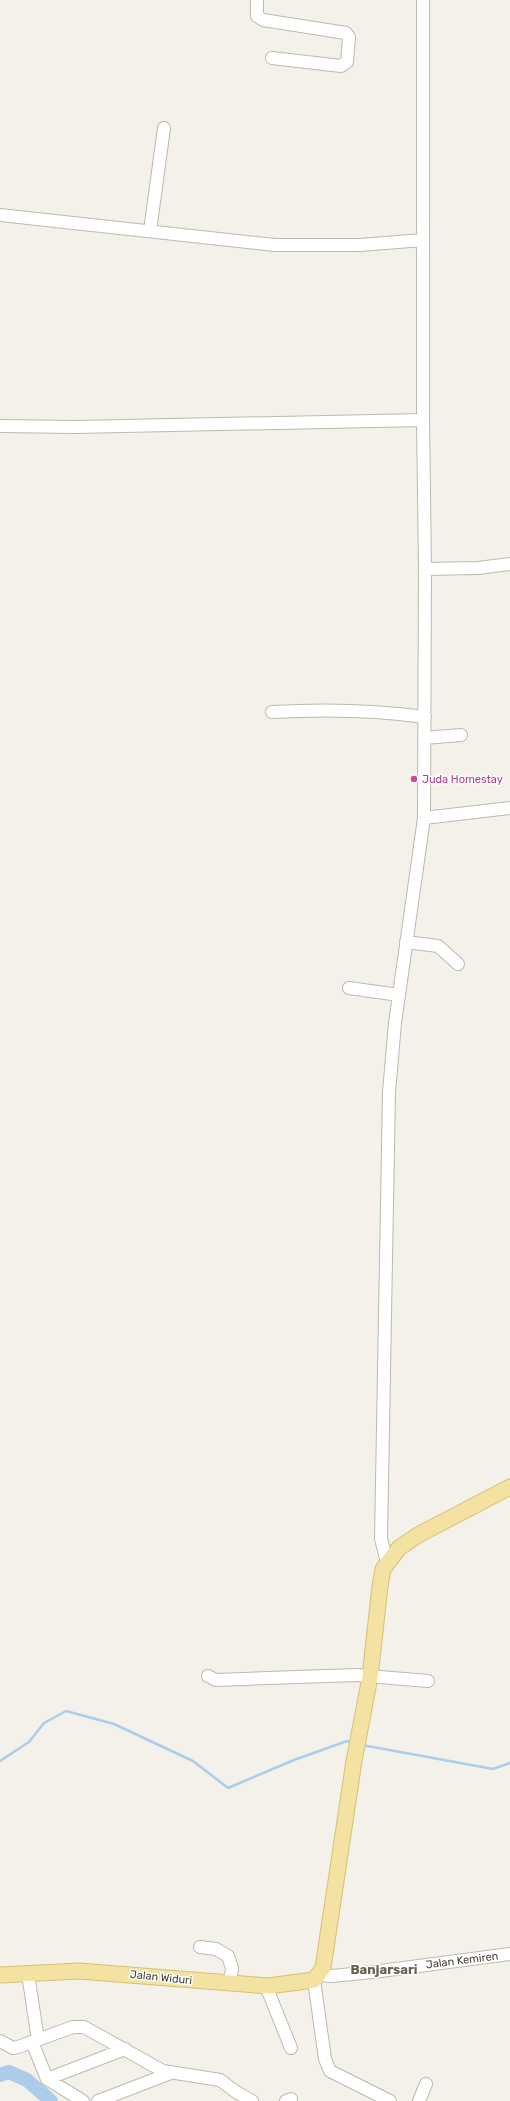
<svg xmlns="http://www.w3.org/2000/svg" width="510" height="2101" font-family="Rubik,sans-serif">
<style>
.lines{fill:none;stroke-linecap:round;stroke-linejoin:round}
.stream{stroke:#accce9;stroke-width:2.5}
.river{stroke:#accce9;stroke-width:14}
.minor-casing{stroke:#bdb9ad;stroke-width:14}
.major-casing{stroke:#d7c073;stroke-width:17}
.minor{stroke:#fff;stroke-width:12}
.major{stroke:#f4e2a2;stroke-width:15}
.hotel-dot{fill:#d1479c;stroke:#fff;stroke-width:1.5}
.labels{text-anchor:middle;stroke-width:3;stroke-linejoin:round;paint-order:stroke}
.hotel-label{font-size:11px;fill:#b23c85;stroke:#fff;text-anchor:start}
.street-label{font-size:11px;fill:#464238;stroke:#fff}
.quarter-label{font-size:13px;font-weight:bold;fill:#686051;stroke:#fff}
</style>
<rect width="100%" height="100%" fill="#f3f1e9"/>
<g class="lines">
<path class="stream" d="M 362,1745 L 493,1769 L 510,1763
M 0,1761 L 29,1742 L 44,1723 L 66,1711 L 114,1724 L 193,1761 L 228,1788 L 294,1760 L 347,1741 L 353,1743"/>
<path class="river" d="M 0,2075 L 9,2072 L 27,2080 L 51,2101"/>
<defs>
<path id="minor" d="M 257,0 L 257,16 L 263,20 L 346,33 L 349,37 L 347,62 L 341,66 L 272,58
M 0,215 L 275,245 L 360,245 L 423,240
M 150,231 L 164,128
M 0,426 L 75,427 L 423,420
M 425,569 L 478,568 L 510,564
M 272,712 C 324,709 374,710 425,717
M 424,738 L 461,735
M 424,818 L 510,808
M 406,942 L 438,946 L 458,964
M 349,988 L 399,995
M 387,1562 L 381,1539 L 389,1092 L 395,1023 L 424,818 L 425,569 L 423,418 L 423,0
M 208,1676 L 216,1680 L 243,1679 L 356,1675 L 428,1681
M 200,1947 L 216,1949 L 228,1956 L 232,1968 L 230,1984
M 28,1974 L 38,2040
M 319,1975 L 332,1976 L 373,1972 L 510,1954
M 314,1980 L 325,2059 L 330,2071 L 390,2101
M 266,1986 L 291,2048
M 0,2041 L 13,2048 L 18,2047 L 73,2027 L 84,2027 L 163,2071 L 220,2080 L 236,2092 L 252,2101
M 32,2042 L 47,2079 L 83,2101
M 47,2079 L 125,2049
M 98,2101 L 171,2073
M 286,2101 L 291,2099
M 419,2101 L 426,2084"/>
<path id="major" d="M 0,1975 L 79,1971 L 268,1986 L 314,1980 L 323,1968 L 354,1761 L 370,1677 L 380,1586 L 383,1569 L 399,1548 L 418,1535 L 510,1487"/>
</defs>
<use href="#minor" class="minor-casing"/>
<use href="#major" class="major-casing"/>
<use href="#minor" class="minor"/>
<use href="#major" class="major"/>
</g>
<circle class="hotel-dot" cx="414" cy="779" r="4"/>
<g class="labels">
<g class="hotel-label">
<text x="422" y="783">Juda Homestay</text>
</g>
<g class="street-label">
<text transform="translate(462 1960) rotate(-7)" y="4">Jalan Kemiren</text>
<text transform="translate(161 1977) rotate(6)" y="4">Jalan Widuri</text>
</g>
<g class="quarter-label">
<text x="384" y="1974">Banjarsari</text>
</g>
</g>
</svg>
